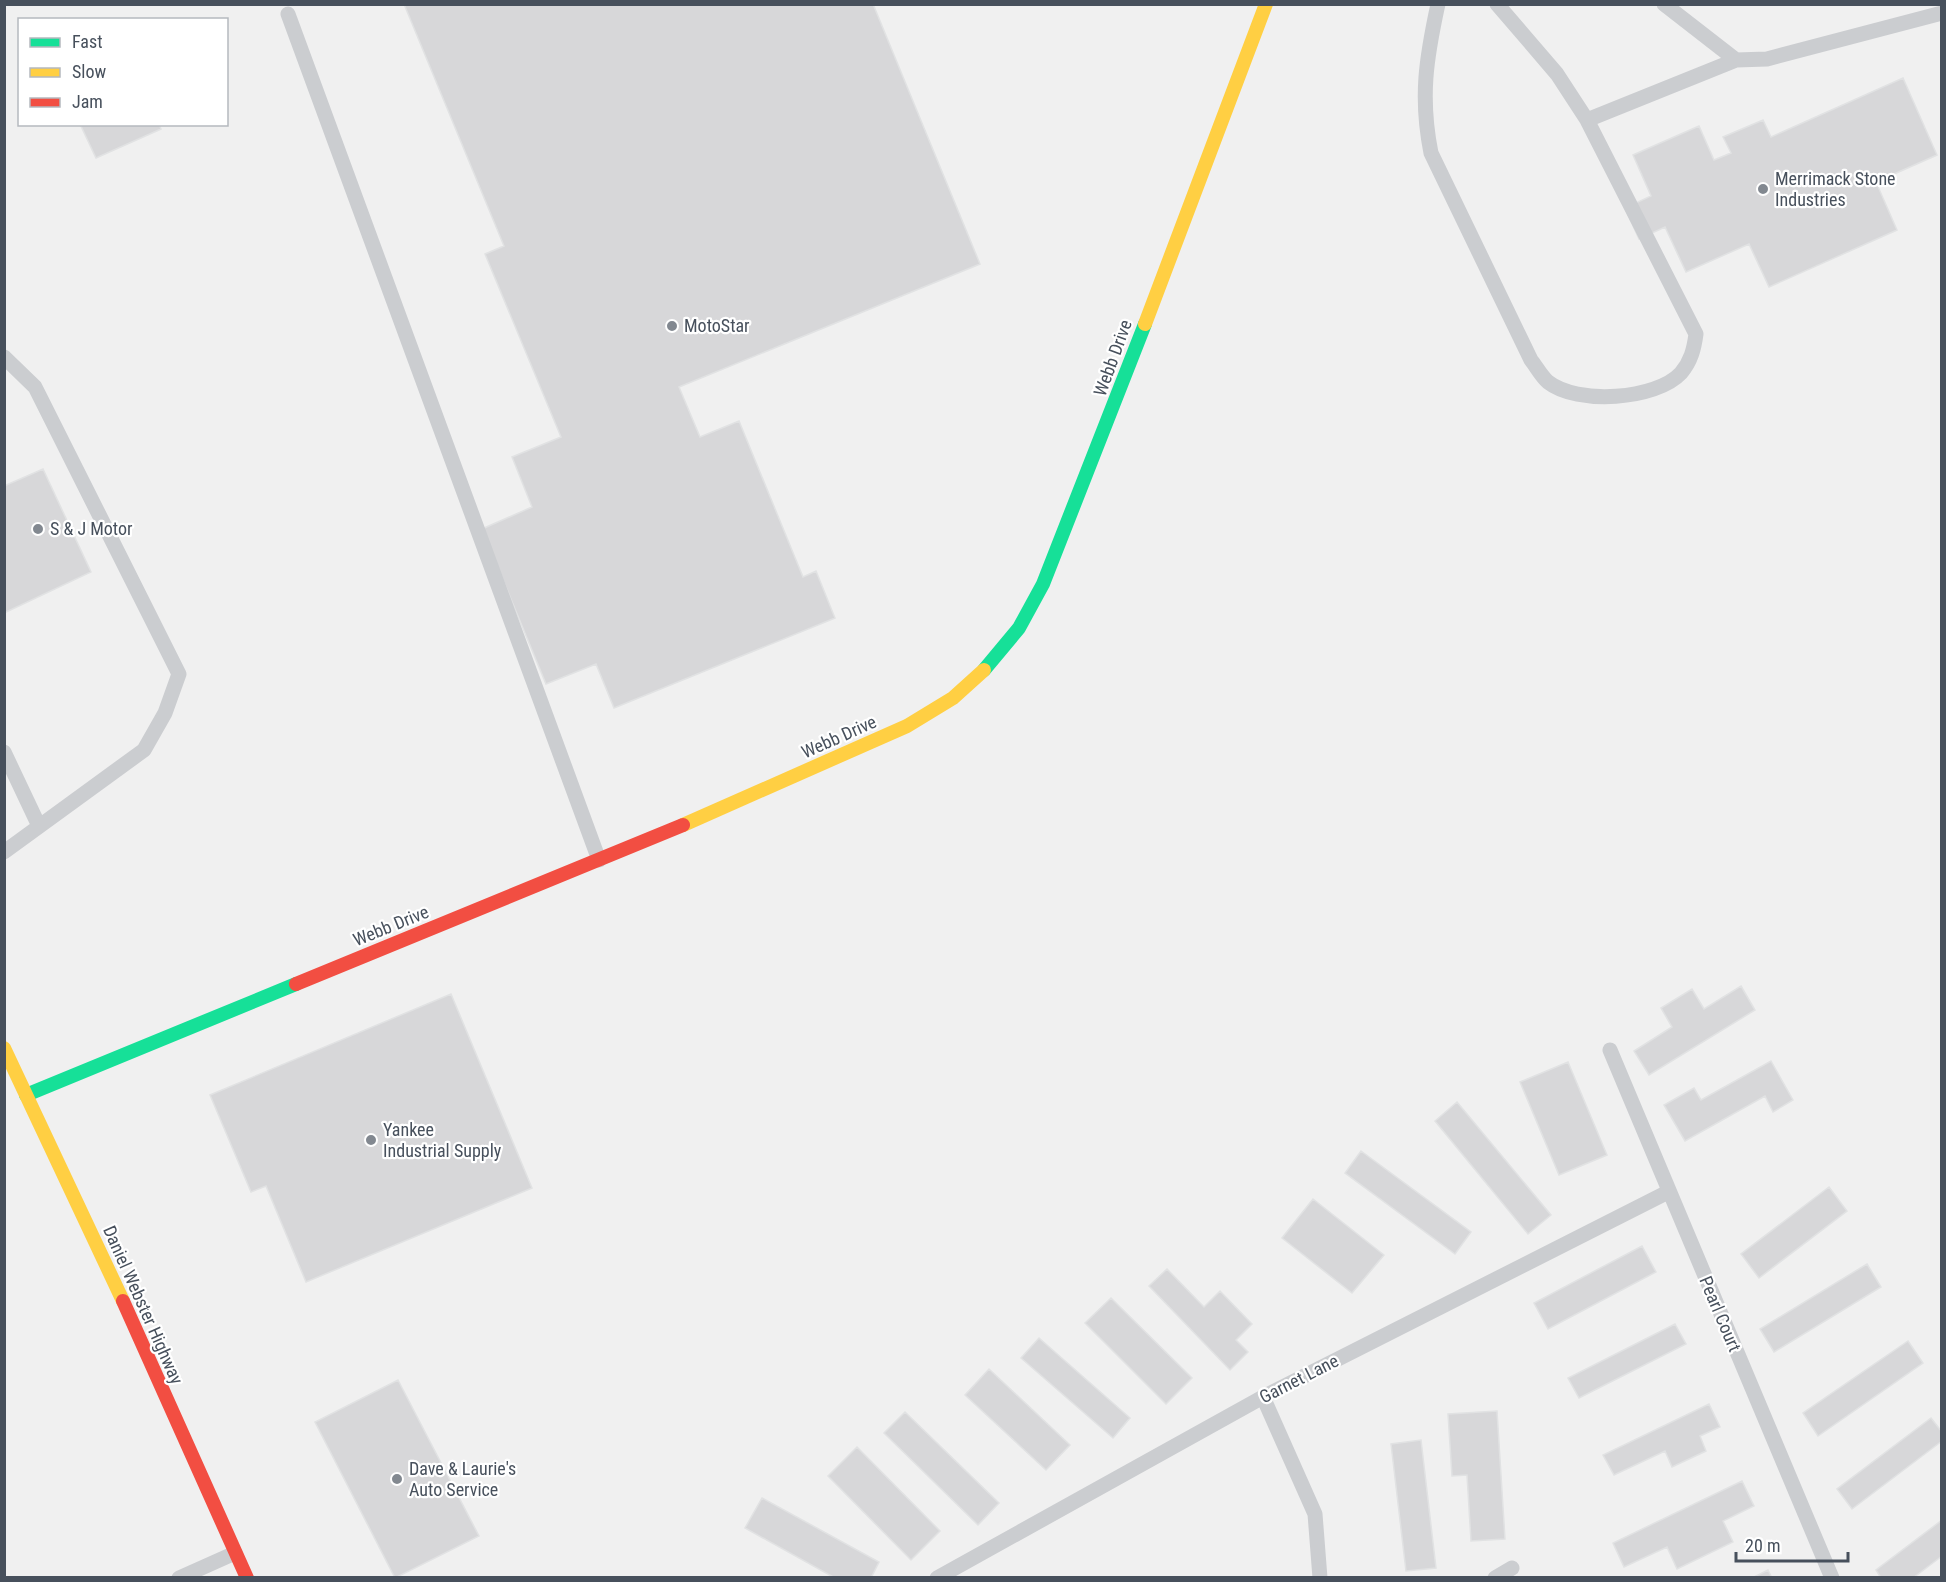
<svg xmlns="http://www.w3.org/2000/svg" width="1946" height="1582" font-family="'Roboto Condensed',sans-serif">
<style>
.building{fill:#d7d7d9;stroke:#e1e2e3;stroke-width:1.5}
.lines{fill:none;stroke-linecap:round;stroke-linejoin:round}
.lane{stroke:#cbcdd0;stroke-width:15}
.fast{stroke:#16e098;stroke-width:14}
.slow{stroke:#ffcf43;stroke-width:14}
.jam{stroke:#f24e42;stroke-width:14}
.poi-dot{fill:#828890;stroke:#fff;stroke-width:2}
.labels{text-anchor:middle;stroke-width:4.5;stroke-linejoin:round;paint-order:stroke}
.poi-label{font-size:18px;fill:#47505c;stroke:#fff;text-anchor:start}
.street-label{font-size:18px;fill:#47505c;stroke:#fff}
</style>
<rect width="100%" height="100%" fill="#f0f0f0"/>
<path class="building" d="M 404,4 L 873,4 L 980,264 L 679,387 L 700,437 L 739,421 L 803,577 L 816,571 L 835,618 L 614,708 L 596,664 L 546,684 L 482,529 L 532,507 L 512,457 L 561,437 L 485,254 L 504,246 Z
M 1903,78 L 1937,155 L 1876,182 L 1897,230 L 1769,287 L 1749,244 L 1686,272 L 1665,227 L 1639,239 L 1625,208 L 1651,196 L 1633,155 L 1699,126 L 1714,160 L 1731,153 L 1723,137 L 1763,120 L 1771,137 Z
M 80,124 L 159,124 L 161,129 L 96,158 Z
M 43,469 L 91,572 L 4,613 L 4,486 Z
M 1741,986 L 1755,1010 L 1649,1075 L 1634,1051 L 1672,1027 L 1661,1008 L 1692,989 L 1704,1009 Z
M 451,994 L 532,1188 L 306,1282 L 266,1186 L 251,1192 L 210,1095 Z
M 1771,1061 L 1793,1100 L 1773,1112 L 1765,1096 L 1685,1141 L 1664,1105 L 1694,1088 L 1701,1100 Z
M 1568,1062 L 1607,1155 L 1559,1175 L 1520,1082 Z
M 1457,1102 L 1551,1215 L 1528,1234 L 1435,1121 Z
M 1361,1151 L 1471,1232 L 1455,1254 L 1345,1173 Z
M 1829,1187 L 1847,1211 L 1759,1278 L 1741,1254 Z
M 1313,1199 L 1384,1255 L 1352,1293 L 1282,1238 Z
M 1642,1246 L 1656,1272 L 1548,1329 L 1534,1303 Z
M 1867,1264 L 1881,1287 L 1774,1352 L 1760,1329 Z
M 1167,1269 L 1204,1307 L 1220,1291 L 1252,1324 L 1236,1340 L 1248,1352 L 1230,1370 L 1149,1286 Z
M 1111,1298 L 1192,1378 L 1166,1404 L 1085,1323 Z
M 1675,1324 L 1686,1344 L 1579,1398 L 1568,1378 Z
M 1039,1338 L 1130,1418 L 1113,1438 L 1021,1358 Z
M 1908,1341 L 1923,1363 L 1818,1436 L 1803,1413 Z
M 989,1369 L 1070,1445 L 1046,1470 L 965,1395 Z
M 398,1380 L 479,1536 L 395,1578 L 315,1422 Z
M 1709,1404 L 1720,1427 L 1700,1436 L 1706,1451 L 1672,1467 L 1665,1451 L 1614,1475 L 1603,1455 Z
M 1497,1411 L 1505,1539 L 1471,1541 L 1467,1475 L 1452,1476 L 1448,1414 Z
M 905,1412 L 999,1503 L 978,1525 L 884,1433 Z
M 1931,1418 L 1942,1432 L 1942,1441 L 1852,1509 L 1837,1489 Z
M 1421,1440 L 1436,1568 L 1406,1571 L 1391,1444 Z
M 857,1447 L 940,1531 L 911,1560 L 828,1476 Z
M 1742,1481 L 1754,1506 L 1723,1521 L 1733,1542 L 1677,1569 L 1667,1547 L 1624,1567 L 1613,1543 Z
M 762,1498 L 879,1562 L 871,1578 L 835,1578 L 745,1528 Z
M 1942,1520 L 1942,1556 L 1913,1578 L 1881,1578 L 1876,1570 Z
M 1768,1570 L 1772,1578 L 1752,1578 Z"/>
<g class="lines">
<path class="lane" d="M 1438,4 C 1426,59 1420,98 1431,153 L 1531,360 C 1536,366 1541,376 1548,382 C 1577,405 1656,400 1681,373 C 1691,361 1694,349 1696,334 L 1587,120 L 1557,74 L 1497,4
M 1664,4 L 1736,60 L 1767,59 L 1942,13
M 288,14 L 599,860
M 1587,120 L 1736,60
M 4,357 L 35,387 L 179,674 L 165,713 L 144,750 L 4,852
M 4,752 L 39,826
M 1610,1050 L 1832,1578
M 1263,1397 L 1315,1514 L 1320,1578
M 179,1578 L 235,1553
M 937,1578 L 1263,1397 L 1668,1192
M 1495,1578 L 1512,1568"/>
<path class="fast" d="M 984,670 L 1019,628 L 1043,584 L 1145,324
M 26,1095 L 296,984"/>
<path class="slow" d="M 1145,324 L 1266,4
M 683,825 L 907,726 L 953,698 L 984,670
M 4,1048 L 123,1301"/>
<path class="jam" d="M 296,984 L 683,825
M 123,1301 L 247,1578"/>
</g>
<g class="poi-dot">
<circle cx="1763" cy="189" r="6"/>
<circle cx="672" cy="326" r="6"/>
<circle cx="38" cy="529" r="6"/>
<circle cx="371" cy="1140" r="6"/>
<circle cx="397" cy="1479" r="6"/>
</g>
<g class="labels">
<g class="poi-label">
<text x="1775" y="185">Merrimack Stone<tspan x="1775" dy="21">Industries</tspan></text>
<text x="684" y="332">MotoStar</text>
<text x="50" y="535">S &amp; J Motor</text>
<text x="383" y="1136">Yankee<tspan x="383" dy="21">Industrial Supply</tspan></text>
<text x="409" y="1475">Dave &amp; Laurie's<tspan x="409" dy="21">Auto Service</tspan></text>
</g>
<g class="street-label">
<text transform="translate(1113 358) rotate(-70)" y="6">Webb Drive</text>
<text transform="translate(839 737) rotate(-24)" y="6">Webb Drive</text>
<text transform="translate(391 926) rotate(-22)" y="6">Webb Drive</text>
<text transform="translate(143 1305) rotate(66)" y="6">Daniel Webster Highway</text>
<text transform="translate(1720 1314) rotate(67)" y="6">Pearl Court</text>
<text transform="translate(1299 1379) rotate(-27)" y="6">Garnet Lane</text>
</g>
</g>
<rect width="1946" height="1582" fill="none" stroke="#47505c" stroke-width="12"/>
<rect x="18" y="18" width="210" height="108" fill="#ffffff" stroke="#b5b9be" stroke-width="1.5"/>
<rect x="30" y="38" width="30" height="9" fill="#16e098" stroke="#b5b9be" stroke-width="1.5"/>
<text x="72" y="48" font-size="18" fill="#47505c">Fast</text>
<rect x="30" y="68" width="30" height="9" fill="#ffcf43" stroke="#b5b9be" stroke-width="1.5"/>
<text x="72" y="78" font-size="18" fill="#47505c">Slow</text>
<rect x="30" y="98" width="30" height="9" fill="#f24e42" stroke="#b5b9be" stroke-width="1.5"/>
<text x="72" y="108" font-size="18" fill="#47505c">Jam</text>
<path d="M1736 1552v9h112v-9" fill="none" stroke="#47505c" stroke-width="3"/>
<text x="1745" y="1552" font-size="18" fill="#47505c" stroke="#ffffff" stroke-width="4.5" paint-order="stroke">20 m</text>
</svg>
